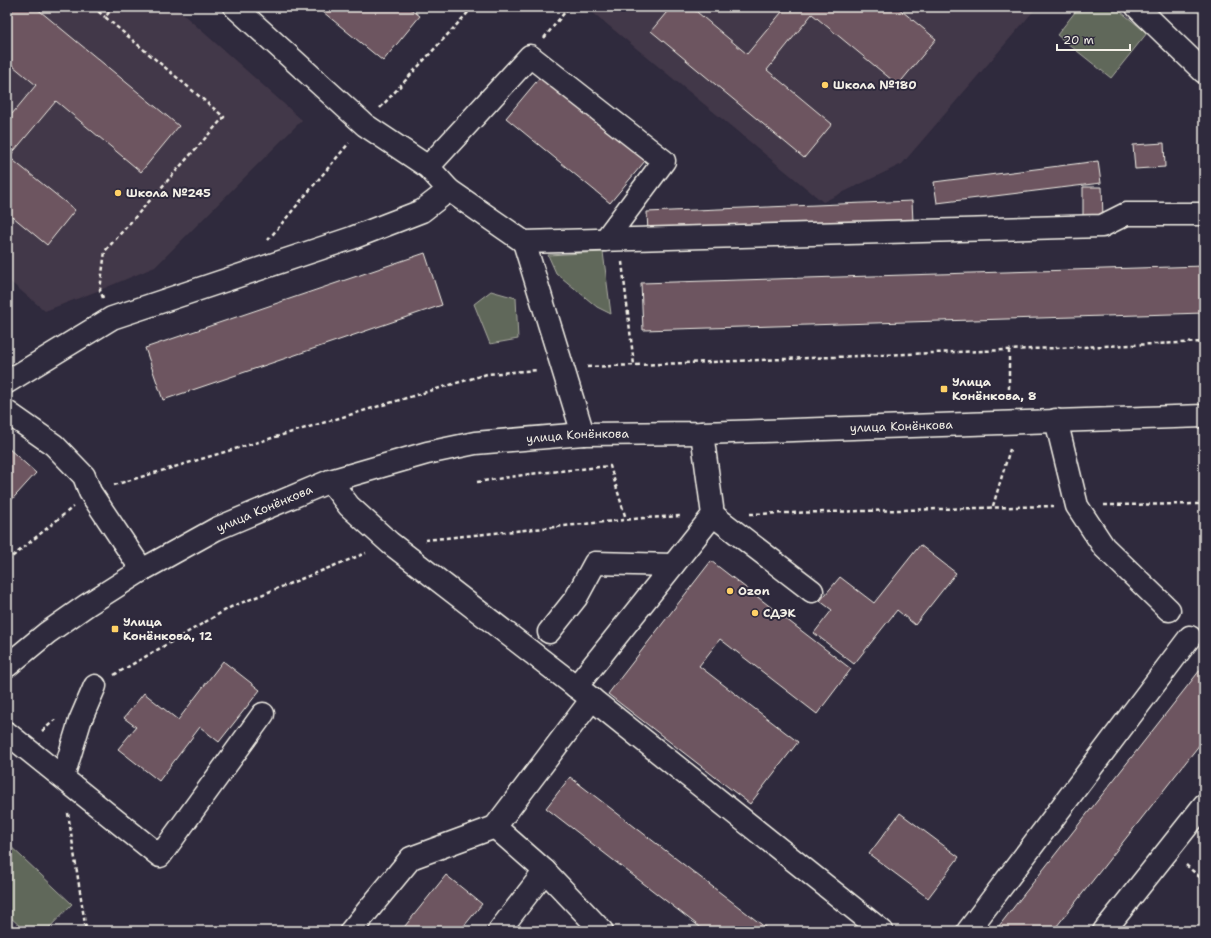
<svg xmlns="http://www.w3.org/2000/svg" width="1211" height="938" font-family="'Shantell Sans',sans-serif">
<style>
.built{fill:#423748}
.green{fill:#61675a;stroke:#aaaca1}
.building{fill:#6d5561;stroke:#f4f1e8}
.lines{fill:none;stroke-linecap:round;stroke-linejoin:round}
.minor-casing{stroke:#f4f1e8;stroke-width:25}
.path{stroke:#f4f1e8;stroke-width:2.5;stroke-dasharray:4 3;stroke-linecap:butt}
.minor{stroke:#2f2a3d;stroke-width:22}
.poi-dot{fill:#ffd166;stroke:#2f2a3d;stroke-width:1.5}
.labels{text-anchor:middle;stroke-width:4;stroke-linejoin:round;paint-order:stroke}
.poi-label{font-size:12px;font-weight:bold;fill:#f4f1e8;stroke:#2f2a3d;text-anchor:start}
.street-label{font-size:12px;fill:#f4f1e8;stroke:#2f2a3d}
</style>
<rect width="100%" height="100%" fill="#2f2a3d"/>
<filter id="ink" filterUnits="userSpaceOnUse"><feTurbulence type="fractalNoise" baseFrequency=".025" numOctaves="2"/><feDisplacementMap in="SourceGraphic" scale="8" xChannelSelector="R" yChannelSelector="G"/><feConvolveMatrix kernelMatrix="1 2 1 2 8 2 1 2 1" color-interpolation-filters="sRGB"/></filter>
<g filter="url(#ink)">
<path class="built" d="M 7,7 L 175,7 L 302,120 L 155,267 L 100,290 L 45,311 L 7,279 Z
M 586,7 L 1037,7 L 902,164 L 823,202 Z"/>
<path class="green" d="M 1079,7 L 1115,7 L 1147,33 L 1111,78 L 1057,35 Z
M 603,252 L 611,314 L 597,307 L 556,273 L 548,255 Z
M 491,291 L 516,298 L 518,339 L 490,344 L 474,304 Z
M 7,843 L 72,904 L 46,931 L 25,931 L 7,914 Z"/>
<path class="building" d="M 7,7 L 35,7 L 179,126 L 141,172 L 56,101 L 9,157 L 75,210 L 47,245 L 7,212 L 7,120 L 36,85 L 7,61 Z
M 317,7 L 408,7 L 420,16 L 383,61 Z
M 671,7 L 691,7 L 747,54 L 786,7 L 897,7 L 936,39 L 898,85 L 812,14 L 767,70 L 832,124 L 804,158 L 651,31 Z
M 541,76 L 645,161 L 610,203 L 506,118 Z
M 1164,143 L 1165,167 L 1135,169 L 1133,145 Z
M 1098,161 L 1101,183 L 937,203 L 934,182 Z
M 1083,187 L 1102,187 L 1103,218 L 1083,218 Z
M 912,201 L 913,222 L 648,233 L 647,212 Z
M 425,253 L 442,305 L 163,400 L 145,348 Z
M 1204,266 L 1204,313 L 643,330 L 641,283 Z
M 7,447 L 36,473 L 7,505 Z
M 920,545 L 956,573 L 915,625 L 897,610 L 854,664 L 814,633 L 832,610 L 820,601 L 840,577 L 874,603 Z
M 711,561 L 851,669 L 817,714 L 720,639 L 699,666 L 798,742 L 750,804 L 608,694 Z
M 223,661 L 260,690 L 219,742 L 200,727 L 159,781 L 118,749 L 136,727 L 124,718 L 144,693 L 178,720 Z
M 1204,665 L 1204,739 L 1053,931 L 995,931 Z
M 570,777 L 770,931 L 705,931 L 546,808 Z
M 900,813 L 959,857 L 928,898 L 869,854 Z
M 446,875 L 482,904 L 460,931 L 401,931 Z"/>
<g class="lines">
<defs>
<g id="minor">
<path d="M 235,7 L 365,125 L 428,167 L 449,190 L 524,242 L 1102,226 L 1126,214 L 1204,214"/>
<path d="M 1137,7 L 1204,72"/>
<path d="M 428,167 L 530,56 L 664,161 L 605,240"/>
<path d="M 524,242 L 583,434"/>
<path d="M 7,382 L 112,318 L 352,238 L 422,211 L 449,190"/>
<path d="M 7,412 L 54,445 L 84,476 L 90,492 L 142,570"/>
<path d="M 1056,420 L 1077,506 L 1104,547 L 1169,610"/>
<path d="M 330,481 L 349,506 L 390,543 L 592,699"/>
<path d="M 713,515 L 812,591"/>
<path d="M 549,632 L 576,598 L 595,563 L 673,565"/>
<path id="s1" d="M 7,666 L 47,633 L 87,605 L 142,570 L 216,529 L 330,481 L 427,453 L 475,443 L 583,434 L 702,433 L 1204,416"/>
<path d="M 576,687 L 713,515 L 702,433"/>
<path d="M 7,733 L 160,856 L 263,714"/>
<path d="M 63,777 L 80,721 L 95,686"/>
<path d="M 495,827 L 545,871 L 499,931"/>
<path d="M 545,871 L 602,931"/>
<path d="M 351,931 L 411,858 L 495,827 L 592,699 L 882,931"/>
<path d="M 968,931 L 1190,637"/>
<path d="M 1104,931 L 1204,805"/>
</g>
</defs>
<use href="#minor" class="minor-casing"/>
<path class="path" d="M 93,7 L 105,17
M 544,38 L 569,7
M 380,108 L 473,7
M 268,240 L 349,143
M 622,262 L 634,365
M 103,298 L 100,290 L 105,251 L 224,117 L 105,17 L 114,7
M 1009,350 L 1009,393
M 587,367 L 1204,342
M 477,482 L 530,474 L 610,466 L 626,519
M 114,485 L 487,374 L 538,370
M 1104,505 L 1204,504
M 993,506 L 1010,449
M 750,514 L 1053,506
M 425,540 L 644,518 L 681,516
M 7,561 L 73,507
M 114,675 L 231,607 L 366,553
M 42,731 L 55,720
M 68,813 L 86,931
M 1186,865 L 1204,881"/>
<use href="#minor" class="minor"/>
</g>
</g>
<g class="poi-dot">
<circle cx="825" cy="85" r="4"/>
<circle cx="118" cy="193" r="4"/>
<rect x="940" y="385" width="8" height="8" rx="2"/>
<circle cx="730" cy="591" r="4"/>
<circle cx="755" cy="613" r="4"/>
<rect x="111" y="625" width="8" height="8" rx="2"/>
</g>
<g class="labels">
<g class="poi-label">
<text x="833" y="89">Школа №180</text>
<text x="126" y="197">Школа №245</text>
<text x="952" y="386">Улица<tspan x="952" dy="14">Конёнкова, 8</tspan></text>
<text x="738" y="595">Ozon</text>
<text x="763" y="617">СДЭК</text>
<text x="123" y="626">Улица<tspan x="123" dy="14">Конёнкова, 12</tspan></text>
</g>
<g class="street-label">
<text dy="4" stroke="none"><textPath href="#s1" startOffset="951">улица Конёнкова</textPath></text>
<text dy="4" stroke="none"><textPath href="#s1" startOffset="627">улица Конёнкова</textPath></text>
<text dy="4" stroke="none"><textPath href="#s1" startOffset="303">улица Конёнкова</textPath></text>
</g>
</g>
<rect width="1211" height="938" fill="none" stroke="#2f2a3d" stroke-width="24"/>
<rect x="12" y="12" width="1187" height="914" fill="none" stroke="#f4f1e8" stroke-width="1.5" filter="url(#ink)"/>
<path d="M1057 44v6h73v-6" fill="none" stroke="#f4f1e8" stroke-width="2"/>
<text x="1063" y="44" font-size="12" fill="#f4f1e8" stroke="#2f2a3d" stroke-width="3" paint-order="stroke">20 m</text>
</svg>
